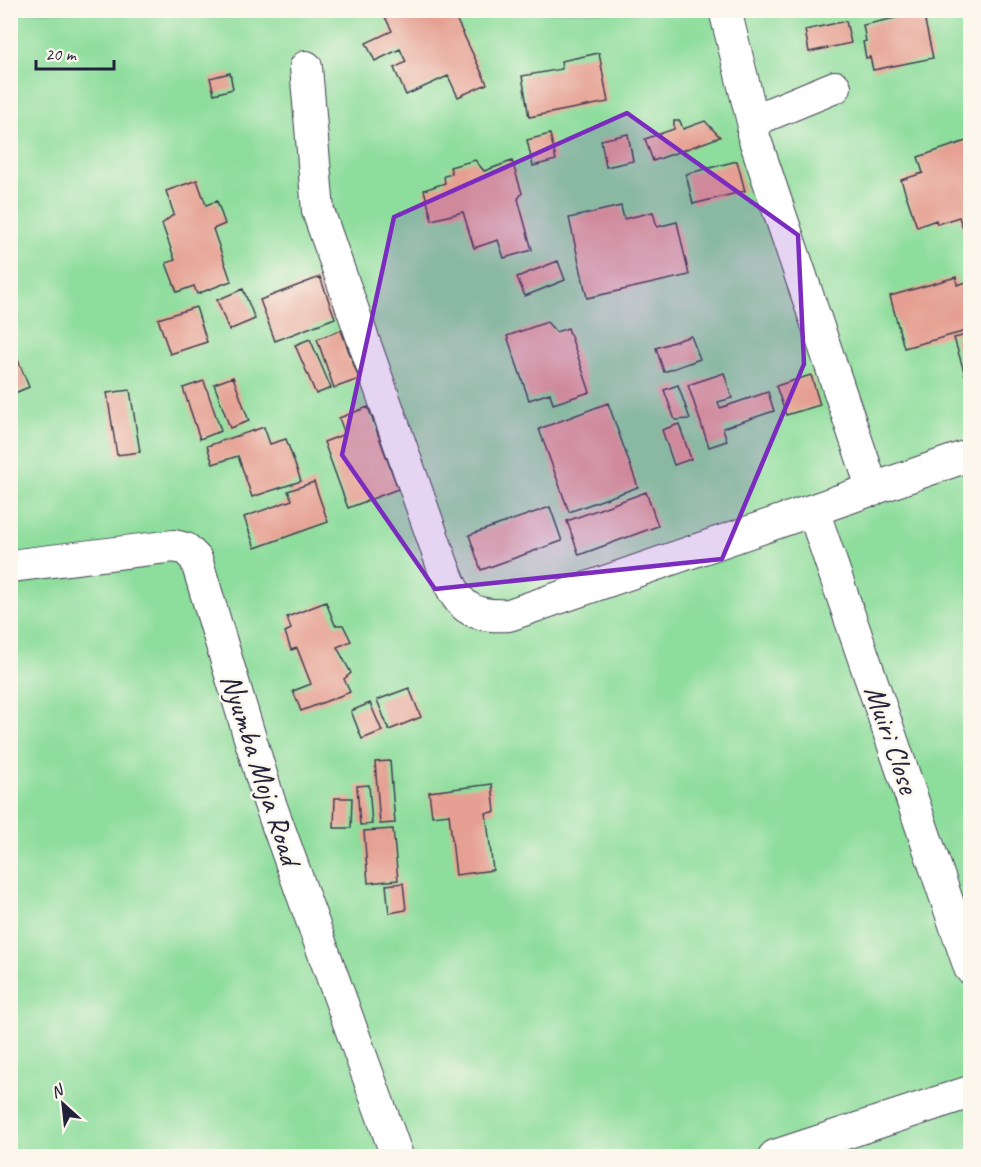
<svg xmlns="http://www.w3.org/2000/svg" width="981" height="1167" font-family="Caveat,sans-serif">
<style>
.green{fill:#8ddd9c;stroke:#58806c;stroke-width:1.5}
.building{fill:#e5a093}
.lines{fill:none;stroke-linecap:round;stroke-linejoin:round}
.minor-casing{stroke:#403f50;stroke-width:34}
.minor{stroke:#fff;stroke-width:32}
.marked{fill:#7b2cbf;fill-opacity:0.2;stroke:#7b2cbf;stroke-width:4.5;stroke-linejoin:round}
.labels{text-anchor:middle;stroke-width:5;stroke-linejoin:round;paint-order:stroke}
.street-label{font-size:30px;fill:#22223b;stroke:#fbf7ec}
</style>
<rect width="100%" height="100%" fill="#fbf7ec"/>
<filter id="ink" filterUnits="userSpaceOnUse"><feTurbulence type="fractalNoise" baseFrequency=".0167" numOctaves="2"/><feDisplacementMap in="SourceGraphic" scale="12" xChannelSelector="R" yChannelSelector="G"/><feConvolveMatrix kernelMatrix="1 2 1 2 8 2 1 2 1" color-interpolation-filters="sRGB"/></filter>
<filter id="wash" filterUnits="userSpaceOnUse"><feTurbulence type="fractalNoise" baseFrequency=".008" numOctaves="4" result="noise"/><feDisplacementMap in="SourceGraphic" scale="24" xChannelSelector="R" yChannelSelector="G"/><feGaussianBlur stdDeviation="1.35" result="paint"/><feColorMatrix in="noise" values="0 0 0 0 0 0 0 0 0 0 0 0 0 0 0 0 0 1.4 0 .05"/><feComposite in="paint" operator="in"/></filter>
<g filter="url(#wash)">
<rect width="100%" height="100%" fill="#ede6c8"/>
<path class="green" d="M 11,11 L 970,11 L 970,1156 L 11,1156 Z"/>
<g id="blocks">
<path class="building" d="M 452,10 L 487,84 L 458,97 L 448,76 L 406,95 L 394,68 L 406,62 L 400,49 L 375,61 L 366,43 L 392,31 L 382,11 Z
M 923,12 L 933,58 L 873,70 L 870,57 L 866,58 L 863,42 L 866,41 L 863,25 Z
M 846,21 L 851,43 L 809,52 L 805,30 Z
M 599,53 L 608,102 L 529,117 L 522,76 L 562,69 L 561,61 Z
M 230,73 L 233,89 L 214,94 L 210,78 Z
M 674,121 L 680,121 L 683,129 L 705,121 L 720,137 L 653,161 L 645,139 L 674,129 Z
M 550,134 L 556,160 L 533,166 L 527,140 Z
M 628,134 L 633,161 L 606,167 L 601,140 Z
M 969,140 L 970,239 L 967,240 L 959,217 L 937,224 L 936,220 L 917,227 L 901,180 L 923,173 L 918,157 Z
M 475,160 L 484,171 L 512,161 L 522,193 L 518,199 L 532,250 L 504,258 L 498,240 L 474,248 L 463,212 L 432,220 L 424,190 L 445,183 L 444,176 L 452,174 L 450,167 Z
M 737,161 L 745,191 L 693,204 L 686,174 Z
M 197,180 L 206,205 L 217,201 L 225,224 L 213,229 L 231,281 L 197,294 L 194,286 L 177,292 L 166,263 L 175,260 L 162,224 L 174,214 L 166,191 Z
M 621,206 L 624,219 L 653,212 L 657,227 L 677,222 L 689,275 L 587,298 L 569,218 Z
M 558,261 L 565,280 L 525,296 L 517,277 Z
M 320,277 L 335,318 L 275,341 L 260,300 Z
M 956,277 L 957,285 L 970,281 L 970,318 L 967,319 L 970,330 L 904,348 L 890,296 Z
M 243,289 L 255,319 L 229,330 L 217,300 Z
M 196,307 L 207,342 L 170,354 L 158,319 Z
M 547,322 L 556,332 L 568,328 L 590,392 L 553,404 L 550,393 L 529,400 L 507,336 Z
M 341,330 L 359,379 L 334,388 L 317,339 Z
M 970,334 L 970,374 L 965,375 L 954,338 Z
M 691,336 L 700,359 L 664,372 L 656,348 Z
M 310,339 L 331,388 L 316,394 L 295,345 Z
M 18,360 L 29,387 L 10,395 L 10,363 Z
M 724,373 L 732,398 L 718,402 L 720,408 L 768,392 L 774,411 L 723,428 L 727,441 L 709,447 L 688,385 Z
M 811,375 L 820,405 L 786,415 L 776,386 Z
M 233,377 L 249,421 L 230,428 L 214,384 Z
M 204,381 L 221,431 L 200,439 L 183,388 Z
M 678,385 L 690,419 L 675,420 L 664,390 Z
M 130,390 L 140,452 L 117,455 L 107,393 Z
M 608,403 L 638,487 L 569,512 L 539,429 Z
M 368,407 L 398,489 L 348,508 L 324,442 L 345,434 L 339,418 Z
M 679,424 L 691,459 L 674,465 L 662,430 Z
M 264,427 L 270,444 L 286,439 L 301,481 L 252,497 L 238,456 L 213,464 L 207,446 Z
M 314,482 L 328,522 L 255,548 L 244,517 L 292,500 L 288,491 Z
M 646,492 L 658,526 L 579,555 L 567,521 Z
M 550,507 L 562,541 L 481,570 L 469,535 Z
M 326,602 L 335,625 L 343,625 L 351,641 L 337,647 L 351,673 L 344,679 L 350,692 L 301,711 L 293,691 L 311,684 L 297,648 L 291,650 L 285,632 L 291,629 L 287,617 Z
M 409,688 L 421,717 L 389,730 L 377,700 Z
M 370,703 L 382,731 L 362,739 L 351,711 Z
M 390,761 L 395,823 L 380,824 L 375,762 Z
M 492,784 L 495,812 L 486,813 L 493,870 L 456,875 L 449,814 L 432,816 L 429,792 Z
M 369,785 L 372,824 L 360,825 L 357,786 Z
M 335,798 L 352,798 L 351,828 L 334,828 Z
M 393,829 L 398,880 L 368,883 L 364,831 Z
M 403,883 L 406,910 L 389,913 L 386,885 Z"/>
</g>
</g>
<g filter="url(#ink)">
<use href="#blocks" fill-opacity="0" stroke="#403f50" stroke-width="1.5"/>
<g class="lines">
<defs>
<path id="minor" d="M 725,10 L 754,126
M 306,67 L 318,211 L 441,561 C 456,601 463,618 509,615 L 813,510 L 970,968
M 835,87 L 762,117 L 754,126 L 753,134 L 873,490
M 813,510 L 970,455
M 10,566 L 174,546 L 186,549 L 196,559 L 269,801 L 397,1156
M 775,1156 L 970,1092"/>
</defs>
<use href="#minor" class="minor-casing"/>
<use href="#minor" class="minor"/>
</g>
</g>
<path class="marked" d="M 627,113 L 798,235 L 804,364 L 722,559 L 435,589 L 342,455 L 394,217 Z"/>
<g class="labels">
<g class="street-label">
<text transform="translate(892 739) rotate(71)" y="10">Muiri Close</text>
<text transform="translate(261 769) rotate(72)" y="10">Nyumba Moja Road</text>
</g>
</g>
<rect width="981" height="1167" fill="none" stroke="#fbf7ec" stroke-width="36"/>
<g transform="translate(63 1104) rotate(333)" stroke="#fbf7ec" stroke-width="4.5" paint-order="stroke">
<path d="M0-4.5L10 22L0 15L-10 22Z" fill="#22223b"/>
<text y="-9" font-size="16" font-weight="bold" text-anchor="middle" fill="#22223b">N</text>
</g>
<path d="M36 60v9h78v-9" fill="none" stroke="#22223b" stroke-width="3"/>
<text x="45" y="60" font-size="18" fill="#22223b" stroke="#fbf7ec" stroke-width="4.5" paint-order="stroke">20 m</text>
</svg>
